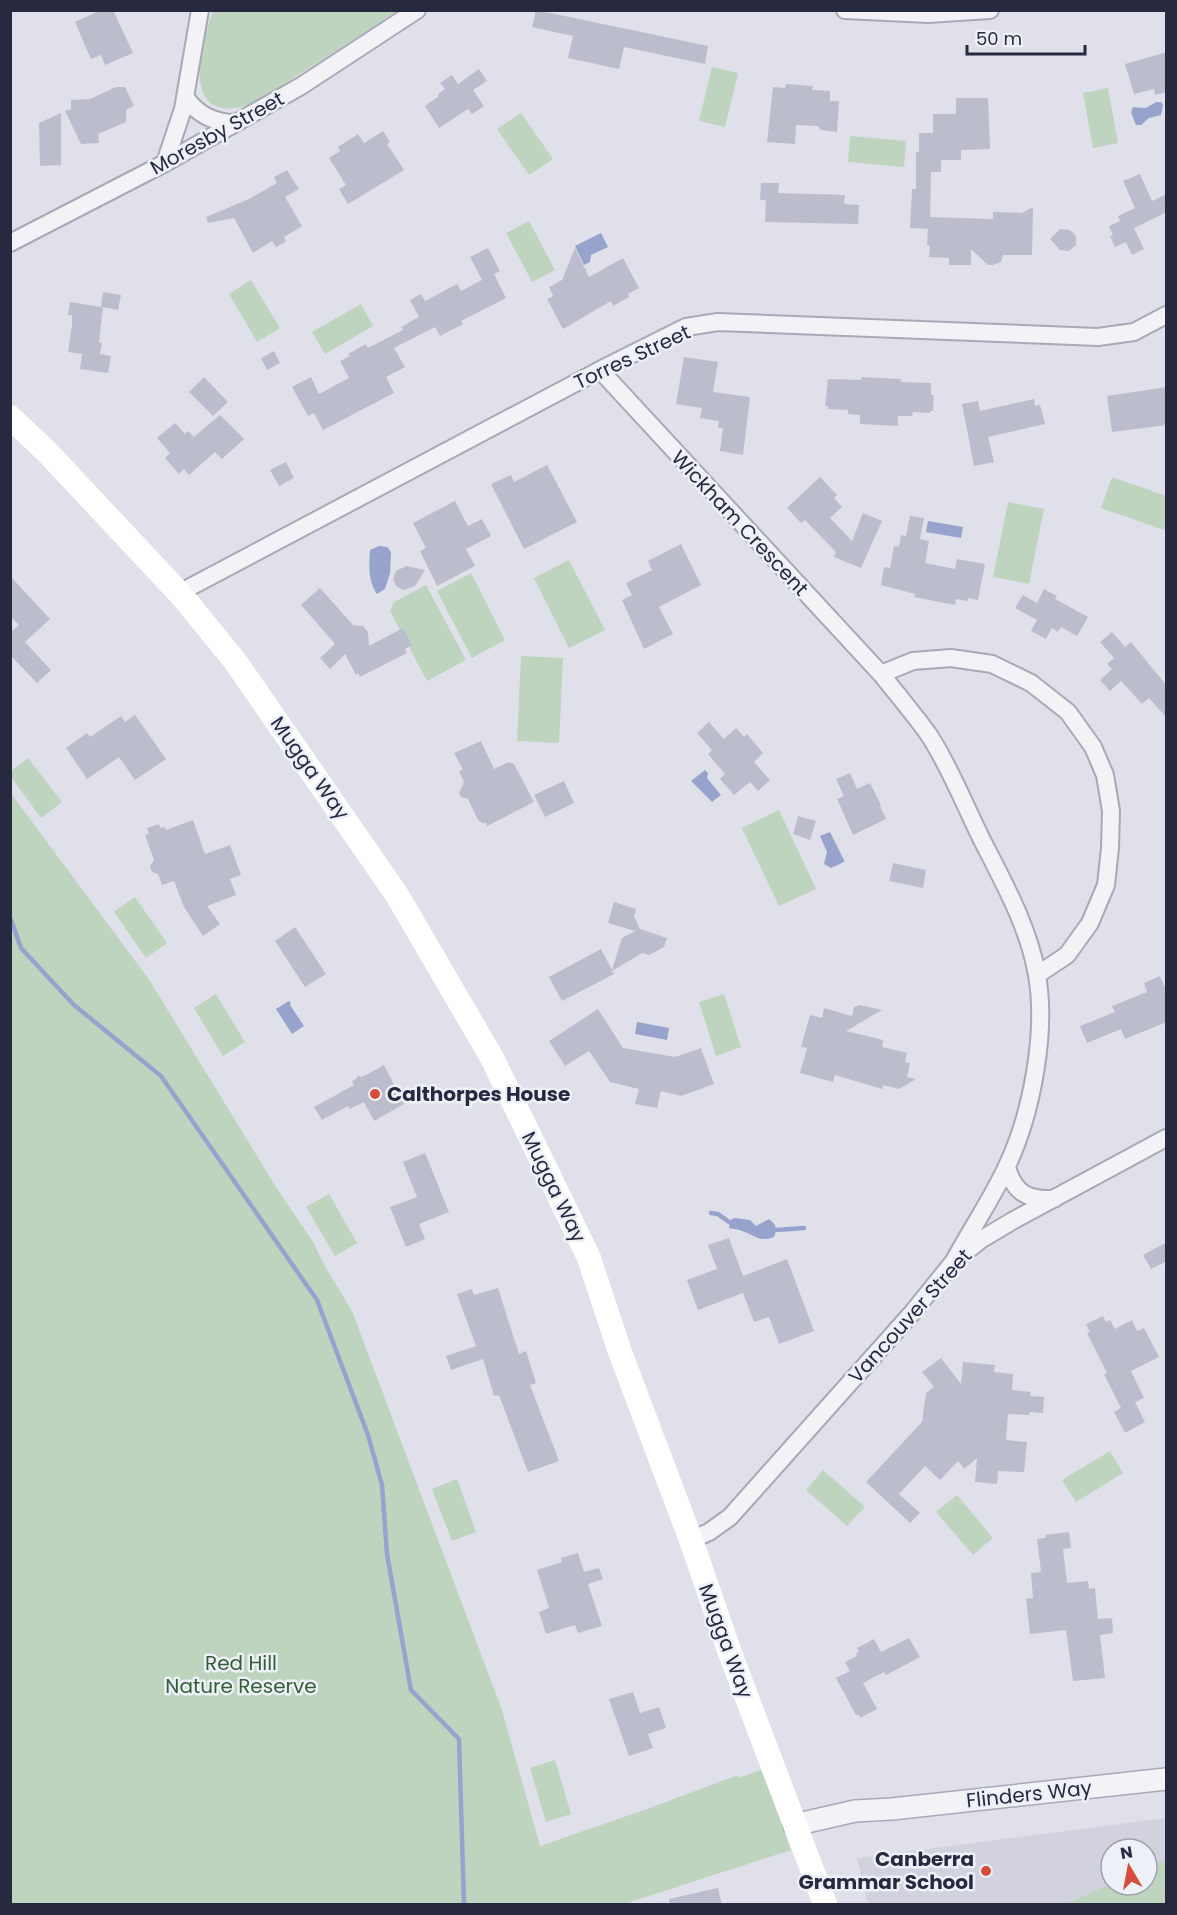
<svg xmlns="http://www.w3.org/2000/svg" width="1177" height="1915" font-family="Poppins,sans-serif">
<style>
.built{fill:#d1d2de;fill-rule:evenodd}
.green{fill:#bfd4bf}
.water{fill:#97a3cc}
.lines{fill:none;stroke-linecap:round;stroke-linejoin:round}
.stream{stroke:#97a3cc;stroke-width:4.5}
.building{fill:#bcbdcc}
.minor-casing{stroke:#a8a9b7;stroke-width:20}
.tertiary-casing{stroke:#a8a9b7;stroke-width:24}
.minor{stroke:#f2f2f7;stroke-width:16}
.tertiary{stroke:#f2f2f7;stroke-width:21}
.secondary{stroke:#fff;stroke-width:24}
.poi-dot{fill:#d74d3b;stroke:#eef0f7;stroke-width:2}
.labels{text-anchor:middle;stroke-width:5;stroke-linejoin:round;paint-order:stroke}
.street-label{font-size:20px;fill:#272941;stroke:#eef0f7}
.poi-label{font-size:20px;font-weight:bold;fill:#272941;stroke:#eef0f7;text-anchor:start}
.park-label{font-size:20px;fill:#335e36;stroke:#eef0f7}
</style>
<rect width="100%" height="100%" fill="#dfe0e9"/>
<path class="built" d="M 1166,1818 L 1166,1904 L 868,1904 L 857,1858 ZM 1111,1849 L 1147,1849 L 1147,1885 L 1111,1885 Z"/>
<path class="green" d="M 213,11 L 213,10 L 397,11 C 360,35 323,60 285,83 C 271,92 253,106 236,108 C 180,115 203,40 213,11 Z
M 712,67 L 738,73 L 725,127 L 699,121 Z
M 1108,88 L 1118,143 L 1093,148 L 1083,93 Z
M 521,113 L 553,159 L 529,175 L 497,129 Z
M 850,136 L 906,141 L 904,167 L 848,162 Z
M 529,221 L 555,270 L 532,282 L 506,233 Z
M 251,280 L 280,328 L 257,342 L 229,294 Z
M 361,304 L 373,326 L 325,354 L 312,332 Z
M 1112,477 L 1166,496 L 1166,522 L 1164,530 L 1101,508 Z
M 1008,502 L 1044,509 L 1029,584 L 993,577 Z
M 569,560 L 605,630 L 569,648 L 534,578 Z
M 471,573 L 505,640 L 472,658 L 437,591 Z
M 426,585 L 466,660 L 427,681 L 390,611 L 394,602 Z
M 521,656 L 563,658 L 559,743 L 517,741 Z
M 28,758 L 62,802 L 41,818 L 11,777 L 11,771 Z
M 10,792 L 150,981 L 276,1187 L 315,1245 L 322,1261 L 352,1311 L 502,1710 L 540,1846 L 647,1809 L 738,1775 L 739,1778 L 763,1769 L 791,1850 L 624,1904 L 11,1904 Z
M 779,810 L 816,889 L 779,906 L 742,828 Z
M 135,897 L 167,943 L 146,958 L 114,912 Z
M 216,994 L 245,1042 L 223,1056 L 194,1008 Z
M 724,994 L 741,1047 L 716,1056 L 699,1002 Z
M 329,1194 L 357,1243 L 335,1256 L 306,1207 Z
M 1110,1451 L 1123,1473 L 1076,1502 L 1062,1480 Z
M 823,1470 L 865,1507 L 847,1526 L 806,1490 Z
M 457,1479 L 476,1532 L 452,1541 L 432,1489 Z
M 957,1495 L 993,1538 L 973,1555 L 936,1512 Z
M 555,1760 L 571,1814 L 546,1822 L 530,1768 Z
M 1166,1860 L 1166,1904 L 1065,1904 L 1111,1884 L 1147,1885 L 1147,1868 Z"/>
<path class="water" d="M 1156,102 L 1161,102 L 1163,105 L 1161,115 L 1149,118 L 1141,125 L 1136,125 L 1131,112 L 1133,107 L 1146,108 Z
M 601,233 L 608,247 L 591,255 L 590,262 L 584,265 L 575,246 Z
M 928,521 L 963,527 L 961,538 L 926,532 Z
M 379,546 L 387,547 L 391,552 L 390,573 L 385,589 L 377,594 C 368,581 369,565 370,550 Z
M 705,770 L 708,773 L 707,778 L 721,795 L 712,802 L 691,781 Z
M 830,832 L 844,860 L 844,862 L 831,868 L 824,864 L 827,852 L 820,836 Z
M 289,1001 L 291,1003 L 290,1005 L 304,1026 L 292,1034 L 276,1009 Z
M 637,1022 L 669,1028 L 667,1040 L 635,1034 Z
M 735,1218 L 750,1220 L 756,1226 L 769,1219 C 776,1225 778,1228 774,1237 C 759,1243 753,1234 739,1230 C 736,1229 733,1229 729,1228 L 730,1220 Z"/>
<g class="lines">
<path class="stream" d="M 10,917 L 21,948 L 74,1005 L 161,1076 L 317,1300 L 368,1435 L 382,1485 L 387,1554 L 411,1690 L 459,1739 L 464,1904
M 711,1213 L 718,1214 L 729,1222
M 776,1230 L 804,1228"/>
</g>
<path class="building" d="M 101,10 L 113,10 L 133,53 L 105,65 L 101,55 L 91,59 L 75,22 Z
M 536,10 L 708,46 L 705,64 L 624,47 L 619,69 L 568,58 L 573,36 L 532,27 Z
M 1167,52 L 1167,92 L 1155,95 L 1154,89 L 1134,94 L 1125,64 Z
M 479,69 L 487,81 L 473,90 L 484,106 L 472,114 L 468,109 L 439,128 L 425,106 L 439,96 L 438,94 L 445,89 L 440,83 L 452,75 L 458,84 Z
M 786,84 L 813,86 L 812,90 L 830,91 L 830,101 L 839,101 L 837,132 L 821,130 L 818,126 L 796,125 L 795,144 L 767,142 L 773,87 L 785,88 Z
M 116,87 L 125,87 L 134,106 L 126,110 L 126,122 L 98,134 L 99,143 L 81,144 L 65,111 L 71,109 L 71,100 L 90,99 Z
M 956,98 L 988,98 L 990,149 L 961,150 L 961,160 L 941,160 L 941,172 L 931,172 L 930,217 L 993,219 L 993,212 L 1022,213 L 1033,207 L 1032,255 L 1003,255 L 1001,262 L 993,265 L 988,265 L 971,249 L 971,265 L 949,265 L 949,258 L 929,257 L 930,246 L 927,245 L 928,229 L 910,228 L 912,189 L 916,189 L 916,152 L 919,152 L 919,133 L 933,133 L 933,114 L 956,114 Z
M 61,113 L 61,165 L 40,166 L 39,123 Z
M 383,131 L 390,142 L 387,144 L 404,170 L 348,204 L 339,189 L 346,185 L 329,158 L 340,151 L 338,147 L 358,134 L 364,143 Z
M 287,170 L 299,189 L 285,197 L 302,226 L 284,237 L 286,242 L 276,247 L 272,241 L 253,253 L 234,218 L 208,223 L 206,217 L 249,199 L 277,183 L 274,177 Z
M 1140,174 L 1152,201 L 1167,194 L 1167,212 L 1134,228 L 1144,249 L 1132,255 L 1126,242 L 1115,247 L 1110,236 L 1113,235 L 1109,226 L 1120,221 L 1118,216 L 1135,208 L 1123,181 Z
M 761,183 L 779,183 L 778,193 L 845,195 L 844,204 L 859,205 L 858,224 L 765,222 L 766,200 L 760,200 Z
M 1060,229 L 1070,230 L 1076,236 L 1076,245 L 1069,251 L 1060,250 L 1050,239 Z
M 488,248 L 500,271 L 494,274 L 506,298 L 461,321 L 463,324 L 440,336 L 435,327 L 394,348 L 405,367 L 386,377 L 394,393 L 323,430 L 314,413 L 308,416 L 292,387 L 311,377 L 319,394 L 349,378 L 340,361 L 350,356 L 348,354 L 366,344 L 368,348 L 403,330 L 401,327 L 419,317 L 410,300 L 421,294 L 425,301 L 457,284 L 461,291 L 482,280 L 470,257 Z
M 575,248 L 589,277 L 623,258 L 639,288 L 628,294 L 629,297 L 613,306 L 611,301 L 563,329 L 547,299 L 553,296 L 549,287 L 562,280 Z
M 103,292 L 121,295 L 118,310 L 103,307 L 99,342 L 102,343 L 100,354 L 111,356 L 108,373 L 80,369 L 82,354 L 68,352 L 72,325 L 72,315 L 68,315 L 70,302 L 101,307 Z
M 274,351 L 280,363 L 267,370 L 261,358 Z
M 684,357 L 718,362 L 713,392 L 750,397 L 743,455 L 720,451 L 723,428 L 718,428 L 719,421 L 700,418 L 702,408 L 676,404 Z
M 204,377 L 228,402 L 213,416 L 189,392 Z
M 861,377 L 901,379 L 901,382 L 931,383 L 931,395 L 934,395 L 933,411 L 930,411 L 930,413 L 913,412 L 912,416 L 898,416 L 898,426 L 860,424 L 860,415 L 848,414 L 848,410 L 828,409 L 828,406 L 825,406 L 828,379 L 861,380 Z
M 1167,387 L 1167,425 L 1112,432 L 1107,396 Z
M 1034,399 L 1035,406 L 1040,405 L 1045,424 L 988,437 L 994,462 L 974,466 L 962,404 L 978,401 L 980,411 Z
M 220,415 L 244,439 L 222,459 L 215,452 L 189,475 L 184,469 L 179,474 L 165,458 L 170,453 L 157,438 L 175,423 L 185,434 L 188,431 L 194,437 Z
M 286,462 L 294,478 L 279,486 L 270,470 Z
M 547,465 L 577,522 L 524,549 L 491,484 L 511,475 L 514,482 Z
M 820,477 L 837,495 L 834,498 L 842,507 L 830,518 L 852,541 L 863,513 L 882,521 L 861,568 L 834,557 L 836,552 L 805,520 L 801,523 L 787,508 Z
M 455,501 L 468,526 L 482,519 L 491,536 L 466,549 L 475,566 L 437,586 L 420,551 L 426,548 L 413,523 Z
M 910,516 L 924,518 L 920,539 L 929,541 L 925,563 L 955,569 L 957,559 L 985,564 L 978,600 L 968,598 L 968,601 L 956,599 L 955,605 L 914,597 L 915,594 L 881,585 L 884,567 L 890,568 L 894,546 L 899,547 L 901,535 L 906,536 Z
M 681,544 L 701,585 L 659,607 L 673,634 L 644,649 L 622,600 L 632,595 L 626,583 L 652,570 L 648,561 Z
M 406,566 L 425,570 L 415,586 L 403,590 L 396,586 L 393,579 L 396,571 Z
M 10,576 L 50,619 L 25,642 L 51,670 L 37,683 L 10,655 L 10,633 L 19,625 L 10,616 Z
M 320,588 L 353,625 L 363,626 L 368,632 L 369,646 L 403,628 L 412,645 L 405,649 L 407,653 L 360,677 L 358,673 L 356,675 L 345,654 L 330,669 L 320,658 L 335,644 L 301,605 Z
M 1044,589 L 1057,596 L 1055,599 L 1088,617 L 1077,636 L 1061,627 L 1058,632 L 1052,628 L 1046,639 L 1031,631 L 1037,620 L 1015,608 L 1023,595 L 1037,603 Z
M 1112,632 L 1125,647 L 1131,642 L 1167,686 L 1167,718 L 1149,698 L 1142,704 L 1121,681 L 1110,691 L 1100,680 L 1112,669 L 1107,664 L 1114,658 L 1100,642 Z
M 135,715 L 166,759 L 135,780 L 119,757 L 87,779 L 66,748 L 87,733 L 90,737 L 121,716 L 125,722 Z
M 709,722 L 724,739 L 736,728 L 744,737 L 747,734 L 763,753 L 754,762 L 770,780 L 758,791 L 750,782 L 734,795 L 720,779 L 725,774 L 708,754 L 712,750 L 697,733 Z
M 481,741 L 494,769 L 509,762 L 514,764 L 534,802 L 487,826 L 486,823 L 482,823 L 478,820 L 468,799 L 461,797 L 459,793 L 464,782 L 459,771 L 463,770 L 454,753 Z
M 850,773 L 857,789 L 870,783 L 881,805 L 880,806 L 886,819 L 853,835 L 837,799 L 844,796 L 836,779 Z
M 564,781 L 574,803 L 545,817 L 534,795 Z
M 798,816 L 816,821 L 810,840 L 793,834 Z
M 193,820 L 205,854 L 230,845 L 241,875 L 230,879 L 236,895 L 207,906 L 220,924 L 203,936 L 184,907 L 174,881 L 162,885 L 158,874 L 152,872 L 150,866 L 154,860 L 145,835 L 149,834 L 147,828 L 159,824 L 160,828 L 165,827 L 166,830 Z
M 893,863 L 926,870 L 923,888 L 889,881 Z
M 614,902 L 636,909 L 634,916 L 640,929 L 667,938 L 664,947 L 649,955 L 642,953 L 612,971 L 614,974 L 562,1001 L 549,977 L 601,949 L 612,970 L 622,938 L 635,931 L 608,923 Z
M 295,927 L 326,974 L 305,987 L 275,941 Z
M 1160,976 L 1167,992 L 1167,1022 L 1125,1039 L 1121,1029 L 1087,1043 L 1080,1026 L 1115,1012 L 1112,1006 L 1147,992 L 1144,983 Z
M 860,1005 L 882,1010 L 846,1031 L 883,1040 L 882,1047 L 907,1053 L 905,1062 L 910,1063 L 907,1077 L 916,1079 L 899,1089 L 883,1085 L 882,1089 L 835,1075 L 833,1082 L 800,1073 L 807,1048 L 801,1047 L 810,1015 L 822,1018 L 824,1008 L 852,1016 L 854,1007 Z
M 598,1009 L 623,1048 L 675,1057 L 701,1048 L 714,1084 L 681,1096 L 661,1091 L 657,1108 L 635,1104 L 639,1089 L 610,1082 L 589,1051 L 565,1066 L 549,1041 Z
M 384,1065 L 404,1104 L 374,1121 L 364,1102 L 350,1109 L 348,1106 L 322,1120 L 314,1107 L 354,1085 L 352,1081 L 356,1079 L 358,1075 L 361,1077 L 366,1075 Z
M 425,1153 L 449,1212 L 419,1224 L 425,1239 L 406,1247 L 390,1207 L 417,1197 L 403,1162 Z
M 729,1238 L 743,1276 L 787,1259 L 814,1331 L 779,1344 L 769,1317 L 754,1322 L 743,1293 L 698,1310 L 687,1280 L 717,1269 L 708,1245 Z
M 1167,1242 L 1167,1261 L 1151,1269 L 1143,1255 Z
M 498,1288 L 519,1354 L 526,1351 L 536,1383 L 530,1385 L 559,1461 L 528,1472 L 499,1395 L 494,1396 L 483,1359 L 451,1370 L 446,1356 L 476,1346 L 457,1294 L 472,1289 L 474,1295 Z
M 1103,1316 L 1106,1322 L 1110,1320 L 1115,1329 L 1132,1320 L 1137,1331 L 1144,1328 L 1159,1357 L 1131,1371 L 1144,1398 L 1135,1402 L 1145,1422 L 1125,1433 L 1114,1412 L 1121,1408 L 1104,1374 L 1107,1373 L 1087,1333 L 1090,1332 L 1086,1324 Z
M 941,1358 L 961,1384 L 963,1362 L 995,1365 L 994,1372 L 1013,1374 L 1012,1390 L 1031,1392 L 1030,1396 L 1044,1397 L 1043,1413 L 1030,1412 L 1029,1415 L 1008,1414 L 1006,1440 L 1027,1442 L 1024,1472 L 998,1471 L 997,1484 L 975,1482 L 977,1458 L 964,1469 L 958,1461 L 940,1480 L 925,1466 L 899,1494 L 920,1513 L 910,1523 L 866,1482 L 922,1422 L 926,1393 L 934,1387 L 922,1372 Z
M 1069,1532 L 1071,1548 L 1063,1549 L 1067,1583 L 1088,1581 L 1089,1589 L 1095,1588 L 1098,1619 L 1112,1618 L 1113,1633 L 1100,1635 L 1105,1678 L 1073,1681 L 1066,1630 L 1030,1634 L 1026,1599 L 1033,1598 L 1031,1573 L 1041,1572 L 1037,1539 L 1046,1538 L 1045,1535 Z
M 578,1553 L 584,1572 L 599,1568 L 603,1579 L 588,1584 L 602,1626 L 578,1633 L 575,1625 L 546,1634 L 539,1612 L 549,1608 L 537,1570 L 562,1562 L 561,1558 Z
M 909,1638 L 920,1657 L 886,1675 L 884,1672 L 863,1683 L 877,1709 L 860,1718 L 859,1715 L 856,1715 L 836,1678 L 850,1671 L 845,1662 L 857,1656 L 856,1654 L 859,1652 L 857,1648 L 874,1639 L 881,1652 Z
M 633,1692 L 640,1713 L 659,1707 L 666,1728 L 648,1734 L 653,1748 L 629,1756 L 609,1699 Z
M 718,1888 L 722,1905 L 669,1905 L 669,1899 Z"/>
<g class="lines">
<defs>
<path id="minor" d="M 845,10 L 928,14 L 990,10
M 186,98 C 198,115 214,123 236,123
M 165,163 L 183,109 L 200,10
M 10,243 L 165,163 L 301,86 L 417,10
M 600,370 L 881,674 C 897,694 914,714 929,735 C 950,767 965,806 982,840 C 1004,883 1029,928 1037,975 C 1047,1032 1032,1113 1007,1166 C 992,1199 971,1229 954,1261
M 179,593 L 600,370 L 686,327 L 718,322 L 1098,337 L 1134,332 L 1166,315
M 881,674 L 913,661 L 951,658 L 992,664 L 1031,683 L 1068,712 L 1093,747 L 1105,775 L 1111,811 L 1110,848 L 1106,885 L 1090,923 L 1067,955 L 1037,975
M 1007,1167 C 1014,1194 1029,1200 1054,1199
M 691,1540 L 709,1532 L 730,1517 L 912,1313 L 954,1261 L 982,1239 L 1014,1220 L 1166,1138"/>
<path id="tertiary" d="M 794,1825 L 855,1811 L 892,1809 L 1166,1779"/>
</defs>
<use href="#minor" class="minor-casing"/>
<use href="#tertiary" class="tertiary-casing"/>
<use href="#minor" class="minor"/>
<use href="#tertiary" class="tertiary"/>
<path class="secondary" d="M 10,417 L 48,453 L 182,596 L 235,661 L 397,895 L 492,1058 L 589,1258 L 620,1352 L 691,1540 L 730,1653 L 825,1904"/>
</g>
<g class="poi-dot">
<circle cx="375" cy="1094" r="6"/>
<circle cx="986" cy="1871" r="6"/>
</g>
<g class="labels">
<g class="street-label">
<text transform="translate(217 133) rotate(-29)" y="7">Moresby Street</text>
<text transform="translate(632 357) rotate(-25)" y="7">Torres Street</text>
<text transform="translate(740 523) rotate(47)" y="7">Wickham Crescent</text>
<text transform="translate(310 768) rotate(55)" y="7">Mugga Way</text>
<text transform="translate(554 1187) rotate(64)" y="7">Mugga Way</text>
<text transform="translate(910 1316) rotate(-48)" y="7">Vancouver Street</text>
<text transform="translate(726 1641) rotate(70)" y="7">Mugga Way</text>
<text transform="translate(1029 1794) rotate(-6)" y="7">Flinders Way</text>
</g>
<g class="poi-label">
<text x="387" y="1101">Calthorpes House</text>
<text x="974" y="1866" text-anchor="end">Canberra<tspan x="974" dy="23">Grammar School</tspan></text>
</g>
<g class="park-label">
<text x="241" y="1670">Red Hill<tspan x="241" dy="23">Nature Reserve</tspan></text>
</g>
</g>
<rect width="1177" height="1915" fill="none" stroke="#272941" stroke-width="24"/>
<g transform="translate(1129 1867) rotate(350)"><circle r="28" fill="#eef0f7" stroke="#9ea0ae" stroke-width="1.5"/>
<path d="M0-4.5L10 22L0 15L-10 22Z" fill="#d74d3b"/>
<text y="-9" font-size="16" font-weight="bold" text-anchor="middle" fill="#272941">N</text>
</g>
<path d="M967 45v9h118v-9" fill="none" stroke="#272941" stroke-width="3"/>
<text x="976" y="45" font-size="18" fill="#272941" stroke="#eef0f7" stroke-width="4.5" paint-order="stroke">50 m</text>
</svg>
